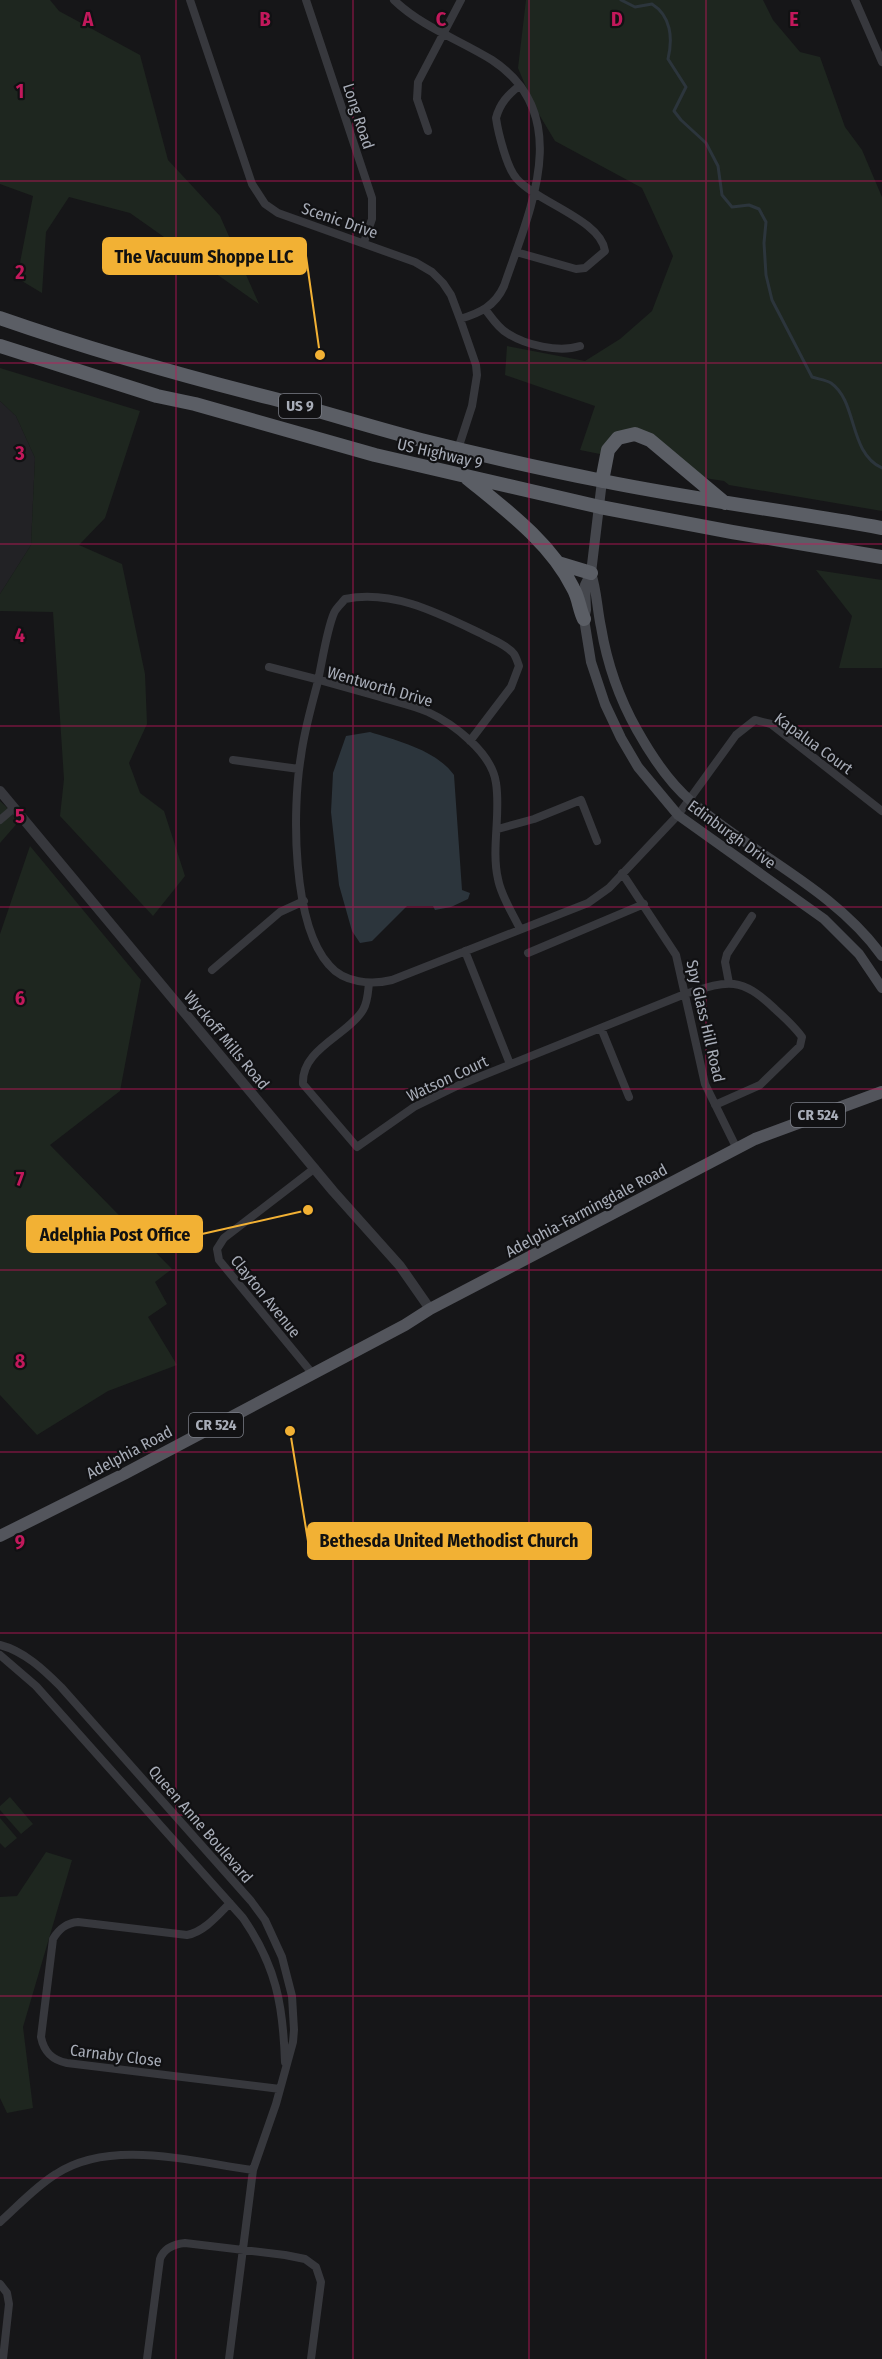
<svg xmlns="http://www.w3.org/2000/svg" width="882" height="2359" font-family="'Fira Sans Condensed',sans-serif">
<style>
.built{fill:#222225}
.green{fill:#1e261f}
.water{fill:#2c353c}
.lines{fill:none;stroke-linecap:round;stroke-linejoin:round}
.stream{stroke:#2c353c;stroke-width:3}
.minor{stroke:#37383d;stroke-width:8}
.tertiary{stroke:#37383d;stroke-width:10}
.secondary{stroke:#45474d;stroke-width:10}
.primary{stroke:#53555c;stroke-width:12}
.trunk{stroke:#5b5e65;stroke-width:14}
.grid{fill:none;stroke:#c2185b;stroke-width:1.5;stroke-opacity:0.55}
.labels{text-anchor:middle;stroke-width:4.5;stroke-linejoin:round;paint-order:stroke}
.shield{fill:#111113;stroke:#7b7e86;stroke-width:1.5}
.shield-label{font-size:15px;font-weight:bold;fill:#a8adb8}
.street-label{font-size:16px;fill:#a8adb8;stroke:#111113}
.grid-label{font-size:20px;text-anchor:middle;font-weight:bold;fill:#c2185b;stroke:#111113;stroke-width:4.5;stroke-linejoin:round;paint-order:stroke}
.leader{fill:none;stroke:#f2b134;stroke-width:2}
.callout-dot{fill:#f2b134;stroke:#111113;stroke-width:2}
.callout{fill:#f2b134;stroke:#f2b134;stroke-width:2}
.callout-label{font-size:18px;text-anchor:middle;font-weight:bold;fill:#111}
</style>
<rect width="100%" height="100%" fill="#161618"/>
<path class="built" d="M 0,401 L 16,416 L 35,458 L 31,545 L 0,594 Z"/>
<path class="green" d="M 0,0 L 50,0 L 59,11 L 140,55 L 168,160 L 220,216 L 259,304 L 130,213 L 69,197 L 46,232 L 42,293 L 17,278 L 33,196 L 0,184 Z
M 526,0 L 763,0 L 773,20 L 800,52 L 820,57 L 845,127 L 862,150 L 882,197 L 882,511 L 729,485 L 724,481 L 704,478 L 650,433 L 610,438 L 600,454 L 580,450 L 595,406 L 505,375 L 507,346 L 585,361 L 620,339 L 652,311 L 673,256 L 642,188 L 555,141 L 534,106 L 518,68 Z
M 0,368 L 140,411 L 105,518 L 79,545 L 122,564 L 145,674 L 147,724 L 129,763 L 140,793 L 164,811 L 185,876 L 153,916 L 60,816 L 64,779 L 53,612 L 0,611 L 0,594 L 31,545 L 35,458 L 16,416 L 0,401 Z
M 816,570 L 882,580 L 882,668 L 839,668 L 852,616 Z
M 0,801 L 20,820 L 0,843 Z
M 30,846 L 141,980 L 120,1091 L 50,1145 L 172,1269 L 155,1282 L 167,1304 L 148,1317 L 177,1365 L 108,1391 L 37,1435 L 0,1395 L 0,934 Z
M 10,1797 L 33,1824 L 21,1834 L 0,1810 L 0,1806 Z
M 0,1818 L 17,1838 L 5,1848 L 0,1843 Z
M 46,1852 L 72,1860 L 23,2027 L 33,2108 L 7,2113 L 0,2098 L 0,1897 L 17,1896 Z"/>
<path class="water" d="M 370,732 C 398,741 436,750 454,775 L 462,890 L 470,893 L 468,899 L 451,907 L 435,910 L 433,906 L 407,906 L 372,941 L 360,943 L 352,931 L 339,885 L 331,812 L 333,773 L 346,736 Z"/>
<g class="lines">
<path class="stream" d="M 621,0 L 635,7 L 652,4 C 671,16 673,38 668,59 L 686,87 L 674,111 L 681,120 L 706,143 L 718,166 L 722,195 L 732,207 L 749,205 L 759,209 L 766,222 L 764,243 L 766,275 L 772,300 L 812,377 C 818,379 826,380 831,383 C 858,402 848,452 882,468"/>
<path class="minor" d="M 190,0 L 252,184 L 265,204 L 278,213 L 415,262 L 432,272 L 443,283 L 451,295 L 460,319 L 476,365 L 477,375 L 472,406 L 458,449
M 306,0 L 372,198 L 372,219 L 364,242
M 394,0 C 422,27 460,40 492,60 C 576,115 529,212 504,286 C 495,306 480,313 460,319
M 855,0 L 882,62
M 428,131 L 417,99 L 418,82 L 461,0
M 516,252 L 576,269 L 585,268 L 605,251 C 601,220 537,202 517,179 C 507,169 498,132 496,118 C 500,103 508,95 519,86
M 485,309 C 492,318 498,328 507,333 C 525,345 559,353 580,346
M 269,667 C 306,676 343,686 380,697 C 396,702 413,705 428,712 C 454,724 492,753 496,783 C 501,814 491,849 498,879 C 501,896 513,914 520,929
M 470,741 L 511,687 L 519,666 C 518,663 516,657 514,654 C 506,644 492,640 482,634 C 440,614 393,589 345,599 C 342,603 336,608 334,613 C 326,632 322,664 317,685 C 311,708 304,732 301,756 C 292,809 292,924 329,965 C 344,983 371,985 392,980 L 588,903 L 609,888 L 678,815 L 736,735 L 755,720 L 771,724 L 882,811
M 233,760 L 299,769
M 0,820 L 14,808
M 498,829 L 534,819 L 581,800 L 597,841
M 622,873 L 676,955 L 705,1084 L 737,1149
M 465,951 L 510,1064
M 528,953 L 644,904
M 212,970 L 280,912 L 304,901
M 369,983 C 368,991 368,1002 363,1010 C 347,1036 301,1049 303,1084 L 357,1147 L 414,1107 L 459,1085 L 685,994 C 729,980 740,976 775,1009 C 785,1018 794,1026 802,1037 L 800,1046 L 760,1085 L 715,1105
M 729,983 L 725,962 L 727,954 L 752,916
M 601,1028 L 629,1097
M 312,1373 L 219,1260 L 217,1249 L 224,1238 L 315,1168
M 0,1645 C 24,1651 44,1670 61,1687 L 251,1901 L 265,1920 L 282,1957 L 292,1996 L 294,2030 L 293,2042 L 276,2104 L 253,2170 L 229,2359
M 0,1655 L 36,1686 L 243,1918 C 276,1966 283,2004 285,2062
M 230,1903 C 218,1915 204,1932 187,1935 L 78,1922 C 66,1923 59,1929 53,1939 L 41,2037 C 44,2052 52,2060 67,2063 L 280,2089
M 0,2222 C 18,2206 35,2187 56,2174 C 111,2138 192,2162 253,2170
M 0,2284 L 7,2293 L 9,2304 L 3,2359
M 147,2359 L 160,2259 C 164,2248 175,2244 185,2243 L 285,2255 L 305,2259 L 316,2267 L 321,2282 L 311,2359"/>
<path class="tertiary" d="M 0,791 L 333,1191 L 400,1266 L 430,1309"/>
<path class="secondary" d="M 602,481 L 591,573 L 585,585 L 586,610 L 584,619 L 591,662 L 605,704 L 621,738 L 638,767 L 678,815 L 824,919 L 859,954 L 882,988
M 591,573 C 597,591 597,609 601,627 C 607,663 619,698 637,730 C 651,755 669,783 692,802 C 753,855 834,889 882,956"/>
<path class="primary" d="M 0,1536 L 124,1474 L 405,1325 L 430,1309 L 755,1139 L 882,1092"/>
<path class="trunk" d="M 0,318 C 89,349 180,375 271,398 C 321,411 371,427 421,440 C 481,455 542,469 603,481 C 696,500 789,511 882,528
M 0,346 L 157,396 L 195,404 L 375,455 L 600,507 L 732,532 L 882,557
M 467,478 C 505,509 551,543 573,588 C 579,598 579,609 584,619
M 602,481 L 608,450 L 618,438 L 635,434 L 650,440 L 725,503
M 558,563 L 591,573"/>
</g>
<path class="grid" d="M 176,0 L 176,2359M 353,0 L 353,2359M 529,0 L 529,2359M 706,0 L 706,2359M 0,181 L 882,181M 0,363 L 882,363M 0,544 L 882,544M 0,726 L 882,726M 0,907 L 882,907M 0,1089 L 882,1089M 0,1270 L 882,1270M 0,1452 L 882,1452M 0,1633 L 882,1633M 0,1815 L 882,1815M 0,1996 L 882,1996M 0,2178 L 882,2178"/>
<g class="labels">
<g class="shield">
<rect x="279" y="394" width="42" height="24" rx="4.5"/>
<rect x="791" y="1103" width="54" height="24" rx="4.5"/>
<rect x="189" y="1413" width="54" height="24" rx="4.5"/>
</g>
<g class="shield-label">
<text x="300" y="411">US 9</text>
<text x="818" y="1120">CR 524</text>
<text x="216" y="1430">CR 524</text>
</g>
<g class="street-label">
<text transform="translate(359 116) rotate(72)" y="6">Long Road</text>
<text transform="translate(340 220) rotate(19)" y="6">Scenic Drive</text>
<text transform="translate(440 453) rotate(13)" y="6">US Highway 9</text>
<text transform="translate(380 686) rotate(16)" y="6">Wentworth Drive</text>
<text transform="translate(814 743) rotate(36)" y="6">Kapalua Court</text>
<text transform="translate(732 834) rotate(36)" y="6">Edinburgh Drive</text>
<text transform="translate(706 1021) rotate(77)" y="6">Spy Glass Hill Road</text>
<text transform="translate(227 1040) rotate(50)" y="6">Wyckoff Mills Road</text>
<text transform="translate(447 1078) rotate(-25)" y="6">Watson Court</text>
<text transform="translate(586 1210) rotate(-28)" y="6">Adelphia-Farmingdale Road</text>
<text transform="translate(266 1296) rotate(51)" y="6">Clayton Avenue</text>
<text transform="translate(129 1452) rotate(-28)" y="6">Adelphia Road</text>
<text transform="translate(201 1824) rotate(49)" y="6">Queen Anne Boulevard</text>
<text transform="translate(116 2055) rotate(7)" y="6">Carnaby Close</text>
</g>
</g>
<g class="grid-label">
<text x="88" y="26">A</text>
<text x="265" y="26">B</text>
<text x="441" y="26">C</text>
<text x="617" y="26">D</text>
<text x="794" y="26">E</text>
<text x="20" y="98">1</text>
<text x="20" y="279">2</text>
<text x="20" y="460">3</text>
<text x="20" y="642">4</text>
<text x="20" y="823">5</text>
<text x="20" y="1005">6</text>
<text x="20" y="1186">7</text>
<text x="20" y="1368">8</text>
<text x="20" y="1549">9</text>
</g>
<path class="leader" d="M320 355L306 256M308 1210L202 1234M290 1431L308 1541"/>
<g class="callout-dot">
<circle cx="320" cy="355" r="6"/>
<circle cx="308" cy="1210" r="6"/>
<circle cx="290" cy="1431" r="6"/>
</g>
<g class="callout">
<rect x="103" y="238" width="203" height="36" rx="6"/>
<rect x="27" y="1216" width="175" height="36" rx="6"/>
<rect x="308" y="1523" width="283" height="36" rx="6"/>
</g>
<g class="callout-label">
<text x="204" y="263">The Vacuum Shoppe LLC</text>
<text x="115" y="1241">Adelphia Post Office</text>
<text x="449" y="1547">Bethesda United Methodist Church</text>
</g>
</svg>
